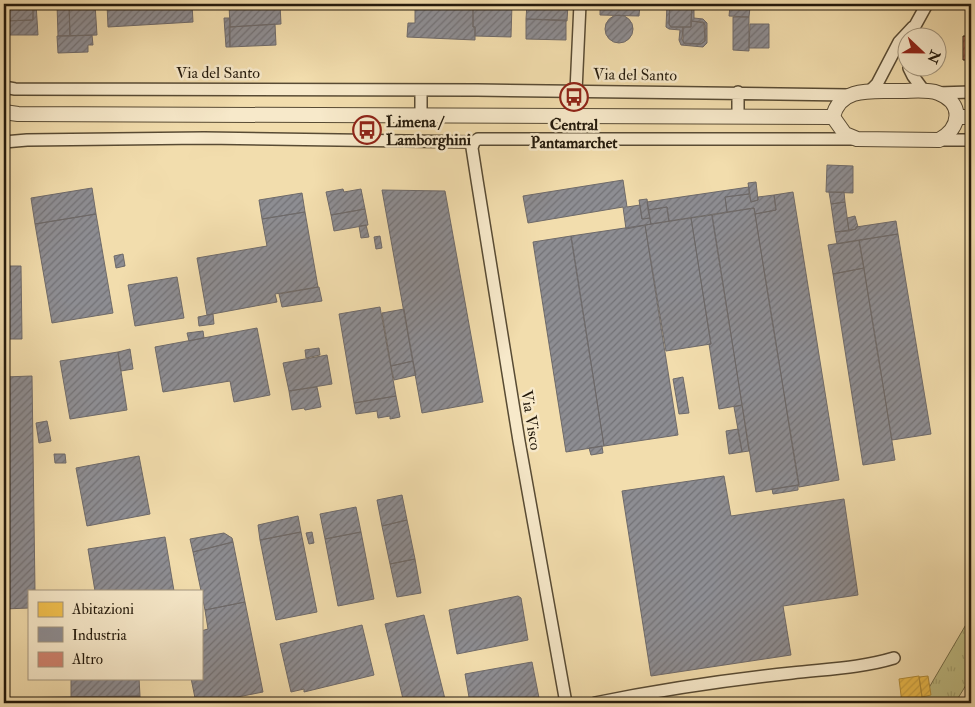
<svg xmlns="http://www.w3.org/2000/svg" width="975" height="707" font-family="'IM FELL Double Pica',serif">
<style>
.grass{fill:url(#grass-tufts);stroke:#726c49}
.homes{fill:url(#homes-hatch);stroke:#b48f3a}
.industry{fill:url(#industry-hatch);stroke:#6e6a6a}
.building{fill:url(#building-hatch);stroke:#241a0c}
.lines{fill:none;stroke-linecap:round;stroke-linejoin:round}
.minor-casing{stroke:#584b34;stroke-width:14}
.tertiary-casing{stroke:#584b34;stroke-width:16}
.minor{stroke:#f7e9ca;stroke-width:11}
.tertiary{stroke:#f7e9ca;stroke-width:14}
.labels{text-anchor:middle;stroke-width:5;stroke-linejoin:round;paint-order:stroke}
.street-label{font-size:16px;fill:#241a0c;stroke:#f7e9ca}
.poi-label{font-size:16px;font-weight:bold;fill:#241a0c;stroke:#f7e9ca;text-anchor:start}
</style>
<defs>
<pattern id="grass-tufts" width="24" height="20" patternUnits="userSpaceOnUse" patternTransform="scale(1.25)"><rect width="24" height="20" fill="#c0bf86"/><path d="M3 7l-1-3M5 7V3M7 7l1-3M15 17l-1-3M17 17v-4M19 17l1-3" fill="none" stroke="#a5a472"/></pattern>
<pattern id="homes-hatch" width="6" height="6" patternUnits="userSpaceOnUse" patternTransform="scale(1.25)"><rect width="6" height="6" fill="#f2c14e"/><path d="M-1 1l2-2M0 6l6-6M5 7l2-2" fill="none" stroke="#cfa543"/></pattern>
<pattern id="industry-hatch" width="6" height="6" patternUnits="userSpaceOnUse" patternTransform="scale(1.25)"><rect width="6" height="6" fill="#8d8d92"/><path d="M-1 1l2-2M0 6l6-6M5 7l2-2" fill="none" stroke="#737276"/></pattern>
<pattern id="building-hatch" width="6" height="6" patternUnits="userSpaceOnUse" patternTransform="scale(1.25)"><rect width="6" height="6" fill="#cf836f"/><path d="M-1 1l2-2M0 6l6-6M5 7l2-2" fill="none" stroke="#a86a5a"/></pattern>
</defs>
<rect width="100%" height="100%" fill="#f2ddad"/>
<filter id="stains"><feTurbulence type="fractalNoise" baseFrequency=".004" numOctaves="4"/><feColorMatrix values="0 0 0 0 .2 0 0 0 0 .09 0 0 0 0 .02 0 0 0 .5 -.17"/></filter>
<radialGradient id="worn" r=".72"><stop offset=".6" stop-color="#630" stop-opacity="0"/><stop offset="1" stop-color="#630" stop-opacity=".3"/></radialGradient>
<path class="grass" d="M 971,616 L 971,677 L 955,703 L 920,703 Z"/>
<path class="homes" d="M 919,676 L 923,703 L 902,703 L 899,679 Z
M 928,676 L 931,695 L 922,697 L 919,677 Z"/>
<path class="industry" d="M 4,4 L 33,4 L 33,20 L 4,21 Z
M 33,4 L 36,4 L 38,35 L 4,35 L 4,21 L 33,20 Z
M 57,4 L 69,4 L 70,36 L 58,36 Z
M 69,4 L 95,4 L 97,35 L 70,36 Z
M 107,4 L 192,4 L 193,22 L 108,27 Z
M 229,4 L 280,4 L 281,24 L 230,27 Z
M 415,4 L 473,4 L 473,27 L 475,27 L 475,40 L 407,37 L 408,23 L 415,23 Z
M 473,4 L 512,4 L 511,37 L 475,36 L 475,27 L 473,27 Z
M 527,4 L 568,4 L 567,21 L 526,19 Z
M 600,4 L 640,4 L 639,16 L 600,15 Z
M 667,4 L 670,4 L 669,24 L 671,27 L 683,27 L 682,39 L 684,43 L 701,44 L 705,41 L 705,25 L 703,22 L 691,21 L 692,4 L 694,5 L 694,18 L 703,19 L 707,23 L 707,43 L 703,47 L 681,45 L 679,40 L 680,30 L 669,29 L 666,27 Z
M 670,4 L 692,4 L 691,27 L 671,27 L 669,24 Z
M 730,6 L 750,7 L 749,17 L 729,16 Z
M605 29a14 14 0 1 1 28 0a14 14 0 1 1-28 0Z
M 733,17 L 749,17 L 749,51 L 733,50 Z
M 224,18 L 230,18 L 230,47 L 226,47 Z
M 526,19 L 566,20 L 566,40 L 526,39 Z
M 691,21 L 704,23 L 705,41 L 701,44 L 685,44 L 683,41 L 683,27 L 691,27 Z
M 275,24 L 276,45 L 230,47 L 229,27 Z
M 750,24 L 769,24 L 769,48 L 749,48 Z
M 92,35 L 93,45 L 88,45 L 88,52 L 58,53 L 57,36 Z
M 827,165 L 853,166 L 853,193 L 826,192 Z
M 4,180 L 7,180 L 7,202 L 4,202 Z
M 623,180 L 627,207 L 640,205 L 642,219 L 650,218 L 651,224 L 626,229 L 623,207 L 528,223 L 523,196 Z
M 756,182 L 758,200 L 751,202 L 748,183 Z
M 749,187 L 749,194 L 725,197 L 727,212 L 669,221 L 667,207 L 648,210 L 647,202 Z
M 92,188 L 96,214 L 35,224 L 31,198 Z
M 343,189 L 344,192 L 361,189 L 365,209 L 331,215 L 326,192 Z
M 382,190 L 445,191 L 483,402 L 422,413 Z
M 793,192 L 839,480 L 799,487 L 755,214 L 776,210 L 774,195 Z
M 829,192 L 844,192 L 845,202 L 831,204 Z
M 302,193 L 305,212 L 262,219 L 259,200 Z
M 749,194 L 751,202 L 758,200 L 758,197 L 774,195 L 776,210 L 755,214 L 754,208 L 727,212 L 725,197 Z
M 647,199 L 650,218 L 642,219 L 639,200 Z
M 4,202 L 7,202 L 8,266 L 4,266 Z
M 845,202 L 849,231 L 835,232 L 831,204 Z
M 667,207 L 669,221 L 651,224 L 648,210 Z
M 754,208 L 799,485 L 756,492 L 712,215 Z
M 365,209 L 368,225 L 334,231 L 331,215 Z
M 305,212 L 318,287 L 275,294 L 277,302 L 207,315 L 197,258 L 267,246 L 262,219 Z
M 96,214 L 113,313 L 52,323 L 35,224 Z
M 712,215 L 742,405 L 719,409 L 709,344 L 711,344 L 691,218 Z
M 855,216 L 858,227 L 856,227 L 856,229 L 849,231 L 847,218 Z
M 691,218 L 711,344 L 666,351 L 645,225 Z
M 896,221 L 898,234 L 837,244 L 835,232 L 856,229 L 856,227 Z
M 366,225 L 369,237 L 361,238 L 359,226 Z
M 645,225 L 678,435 L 604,446 L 571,236 Z
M 898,234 L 931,434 L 892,440 L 859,240 Z
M 380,236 L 382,248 L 376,249 L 374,237 Z
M 571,236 L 604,446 L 566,452 L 533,242 Z
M 859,240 L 864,268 L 833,274 L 828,245 Z
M 123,254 L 125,266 L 116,268 L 114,256 Z
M 4,266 L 21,266 L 22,339 L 4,339 Z
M 864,268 L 895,460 L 863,465 L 833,274 Z
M 177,277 L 184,318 L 135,326 L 128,285 Z
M 319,287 L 322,301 L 282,307 L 279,294 Z
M 380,307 L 396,396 L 354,403 L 339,314 Z
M 404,309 L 413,361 L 391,366 L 382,313 Z
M 213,314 L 214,324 L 199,326 L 198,317 Z
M 257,328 L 270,395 L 234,402 L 230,381 L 163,392 L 155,347 Z
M 203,331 L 204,338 L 189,341 L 187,333 Z
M 319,348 L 320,355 L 306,358 L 305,350 Z
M 130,349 L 133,369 L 121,371 L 118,352 Z
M 118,352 L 127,410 L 70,419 L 60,361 Z
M 327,355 L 332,384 L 289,391 L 283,363 Z
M 413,361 L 416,375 L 394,380 L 391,366 Z
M 32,376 L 35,591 L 29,591 L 29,608 L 4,609 L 4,377 Z
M 683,377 L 689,413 L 679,414 L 673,379 Z
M 317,387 L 321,407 L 305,410 L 304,408 L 292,410 L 289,391 Z
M 396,396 L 400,417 L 390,419 L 390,416 L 378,418 L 377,411 L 356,414 L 354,403 Z
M 742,405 L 749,451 L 742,452 L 734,407 Z
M 47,421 L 51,441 L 39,443 L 36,423 Z
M 738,429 L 742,452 L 729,454 L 726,431 Z
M 602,446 L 603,453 L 591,455 L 589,448 Z
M 54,454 L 65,454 L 66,463 L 55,463 Z
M 139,456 L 150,514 L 87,526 L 76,468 Z
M 724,476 L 731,516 L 844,499 L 858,595 L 783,606 L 791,655 L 651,676 L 622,491 Z
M 798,485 L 798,490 L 773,494 L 772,489 Z
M 402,495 L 407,520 L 382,526 L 377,500 Z
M 356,507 L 361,532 L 325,539 L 320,514 Z
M 298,516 L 301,532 L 260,540 L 258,525 Z
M 407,520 L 415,559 L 390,564 L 382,526 Z
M 301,532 L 317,612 L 276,620 L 260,540 Z
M 312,532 L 314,543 L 309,544 L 306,533 Z
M 361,532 L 374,599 L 338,606 L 325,539 Z
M 224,533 L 232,538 L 233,542 L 193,552 L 190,539 Z
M 165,537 L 174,591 L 95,591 L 88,549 Z
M 233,542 L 245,602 L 205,610 L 193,552 Z
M 415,559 L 421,593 L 397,597 L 390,564 Z
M 518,596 L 521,598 L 528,640 L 457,654 L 449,610 Z
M 245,602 L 263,692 L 207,703 L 196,703 L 191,678 L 201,678 L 201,631 L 208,629 L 205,610 Z
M 424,615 L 446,703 L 414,703 L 414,701 L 404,703 L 385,624 Z
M 362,625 L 374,675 L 304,692 L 304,689 L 291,692 L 280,644 Z
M 532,662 L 540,703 L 470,703 L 465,674 Z
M 71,678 L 139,678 L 140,696 L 71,697 Z
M 140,696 L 140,703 L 4,703 L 4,698 Z"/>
<path class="building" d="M 963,36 L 971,36 L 971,60 L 963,60 Z"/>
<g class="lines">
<defs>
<path id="minor" d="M 911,33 L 927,4
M 908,43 L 908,59
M 909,68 L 913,76 L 924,91
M 4,87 L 15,89 L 477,90 L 848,95
M 421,90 L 421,114
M 576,91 L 580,4
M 738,92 L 738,116
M 869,92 L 877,84 L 899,42 L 913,27
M 937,93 L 971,92
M 939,140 L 971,140
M 4,142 L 27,140 L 204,138 L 474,142 L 478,139 L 856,139
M 474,142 L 472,148 L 477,180 L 519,441 L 566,703
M 595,703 C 659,690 726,680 792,673 C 826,669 861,668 894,658"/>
<path id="tertiary" d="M 902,91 C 913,91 927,89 938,93 C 964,103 961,128 939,140 L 857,139 L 845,134 L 833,117 C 840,85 876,92 902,91 Z
M 4,112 L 18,114 L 833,117
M 958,117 L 971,117"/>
</defs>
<use href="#minor" class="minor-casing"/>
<use href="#tertiary" class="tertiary-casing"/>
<use href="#minor" class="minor"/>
<use href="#tertiary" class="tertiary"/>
</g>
<defs>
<symbol id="bus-ring" viewBox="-11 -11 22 22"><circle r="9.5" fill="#f7e9ca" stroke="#8f2418" stroke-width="1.5"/><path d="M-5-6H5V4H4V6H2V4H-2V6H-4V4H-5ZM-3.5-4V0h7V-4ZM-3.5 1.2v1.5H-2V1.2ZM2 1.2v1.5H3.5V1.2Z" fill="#8f2418"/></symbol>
</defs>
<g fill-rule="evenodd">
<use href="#bus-ring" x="558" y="81" width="32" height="32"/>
<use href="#bus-ring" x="351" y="114" width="32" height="32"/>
</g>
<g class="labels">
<g class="street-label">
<text x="218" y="78">Via del Santo</text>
<text transform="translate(635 74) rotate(1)" y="6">Via del Santo</text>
<text transform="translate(532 420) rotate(81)" y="6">Via Visco</text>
</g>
<g class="poi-label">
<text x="386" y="127">Limena /<tspan x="386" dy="18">Lamborghini</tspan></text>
<text x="574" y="130" text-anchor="middle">Central<tspan x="574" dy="18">Pantamarchet</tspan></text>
</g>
</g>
<rect width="975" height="707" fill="none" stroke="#f2ddad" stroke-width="20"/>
<rect x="5" y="5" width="965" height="697" fill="none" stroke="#241a0c" stroke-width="2.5"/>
<rect x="10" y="10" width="955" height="687" fill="none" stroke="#241a0c"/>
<rect x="28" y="590" width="175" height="90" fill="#f7e9ca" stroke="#a3967e"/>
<rect x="38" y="602" width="25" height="15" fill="#f2c14e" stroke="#a3967e"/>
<text x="72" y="614" font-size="15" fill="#241a0c">Abitazioni</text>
<rect x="38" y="627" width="25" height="15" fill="#8d8d92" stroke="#a3967e"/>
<text x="72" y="640" font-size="15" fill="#241a0c">Industria</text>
<rect x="38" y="652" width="25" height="15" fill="#cf836f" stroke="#a3967e"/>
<text x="72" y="664" font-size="15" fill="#241a0c">Altro</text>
<g transform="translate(922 52) rotate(112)"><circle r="24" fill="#f7e9ca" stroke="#a3967e"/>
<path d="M0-4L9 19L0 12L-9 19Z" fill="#8f2418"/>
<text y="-8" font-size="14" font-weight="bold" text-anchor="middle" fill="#241a0c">N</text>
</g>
<rect width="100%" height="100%" filter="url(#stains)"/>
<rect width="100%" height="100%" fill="url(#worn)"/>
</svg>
